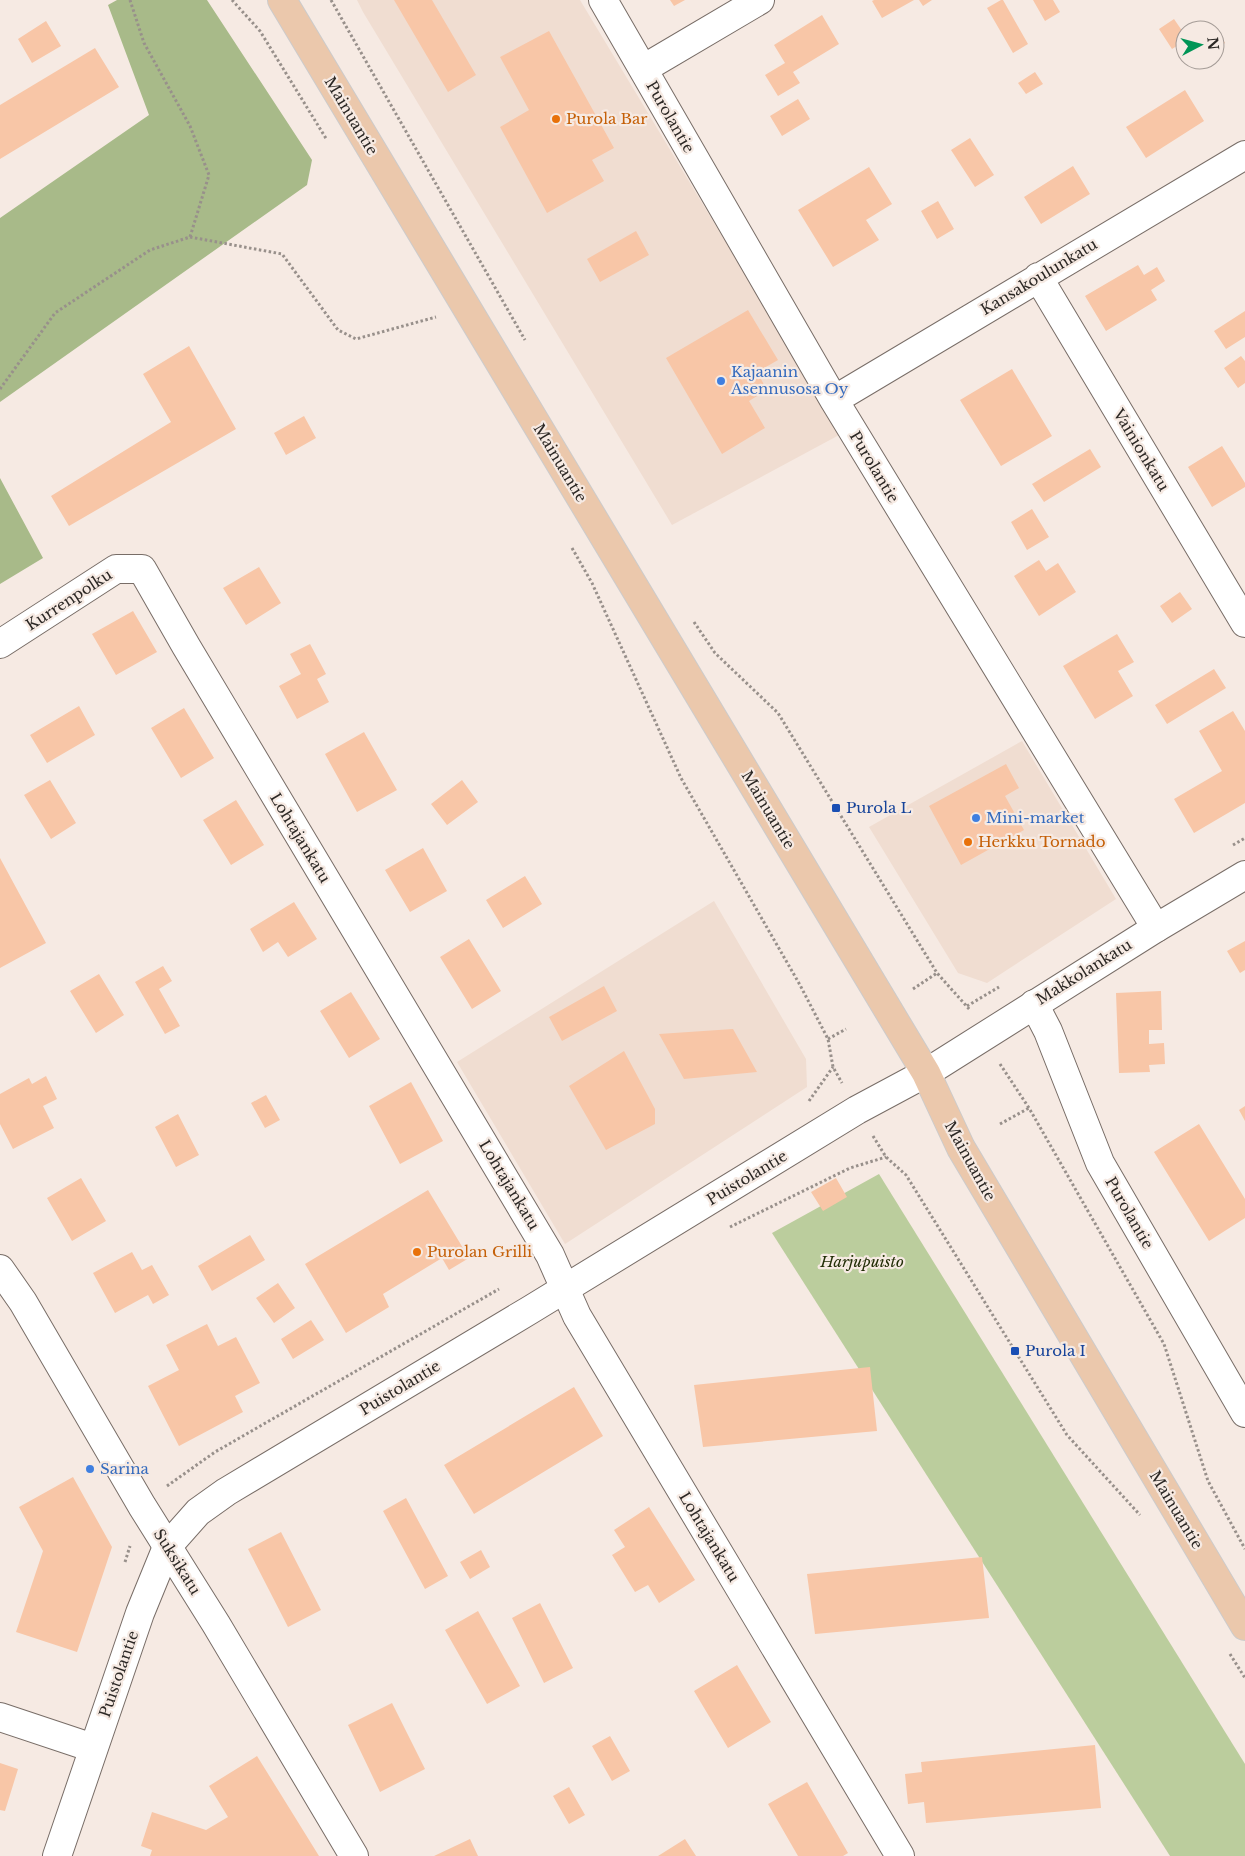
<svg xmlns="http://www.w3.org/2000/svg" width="1245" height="1856" font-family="'Libre Baskerville',serif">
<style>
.built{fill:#f0ddd1}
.green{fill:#bbcd9d}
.forest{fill:#a8ba89}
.building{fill:#f8c6a7}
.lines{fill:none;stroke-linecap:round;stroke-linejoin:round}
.minor-casing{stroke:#786d67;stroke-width:30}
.tertiary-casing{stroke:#786d67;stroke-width:30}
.primary-casing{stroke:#cccbcb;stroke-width:30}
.path{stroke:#98908b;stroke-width:3;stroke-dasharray:2.5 2.5;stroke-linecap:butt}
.minor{stroke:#fff;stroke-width:28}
.tertiary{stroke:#fff;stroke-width:28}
.primary{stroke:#ebc8ac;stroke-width:28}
.food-dot{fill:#e8710a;stroke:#f6eae3;stroke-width:2}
.shop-dot{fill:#3f7fe0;stroke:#f6eae3;stroke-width:2}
.transit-dot{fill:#1a4fb4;stroke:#f6eae3;stroke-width:2}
.labels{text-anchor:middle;stroke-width:4.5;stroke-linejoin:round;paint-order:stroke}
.street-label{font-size:15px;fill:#2c2825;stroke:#f6eae3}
.food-label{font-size:15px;fill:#c56008;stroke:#f6eae3;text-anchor:start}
.shop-label{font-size:15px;fill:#366cbe;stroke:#f6eae3;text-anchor:start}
.transit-label{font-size:15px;fill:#164399;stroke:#f6eae3;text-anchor:start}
.park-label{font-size:15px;font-style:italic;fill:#232f08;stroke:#f6eae3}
</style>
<rect width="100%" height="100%" fill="#f6eae3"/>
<path class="built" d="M 357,0 L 580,0 L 841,434 L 672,525 L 363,12 Z
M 1022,741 L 1116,899 L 987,983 L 958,973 L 869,827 Z
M 714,901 L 806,1059 L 807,1087 L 565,1244 L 457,1062 Z"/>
<path class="green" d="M 879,1174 L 1245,1764 L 1245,1856 L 1170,1856 L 772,1233 Z"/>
<path class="forest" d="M 117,0 L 207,0 L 312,160 L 307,185 L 0,402 L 0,218 L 149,115 L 108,5 Z
M 0,478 L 43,558 L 0,584 Z"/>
<path class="building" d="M 394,0 L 432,0 L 476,75 L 448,92 Z
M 670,0 L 685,0 L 674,6 Z
M 874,0 L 914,0 L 882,18 L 872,1 Z
M 919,0 L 932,0 L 923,6 Z
M 1001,0 L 1003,0 L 1028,44 L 1013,53 L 987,8 Z
M 1033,0 L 1053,0 L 1060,12 L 1045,21 Z
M 822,15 L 839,44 L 793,72 L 800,83 L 778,96 L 765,75 L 785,63 L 774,45 Z
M 1174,19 L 1185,35 L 1185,41 L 1172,49 L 1159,29 Z
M 46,21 L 61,46 L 32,63 L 18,39 Z
M 1215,27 L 1225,43 L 1215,50 Z
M 549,31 L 614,148 L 592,160 L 604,181 L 547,213 L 500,127 L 529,110 L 500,57 Z
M 95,48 L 119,87 L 0,159 L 0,105 Z
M 1035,72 L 1043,84 L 1026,94 L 1018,83 Z
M 1185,90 L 1204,121 L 1146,158 L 1126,127 Z
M 798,99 L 810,119 L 782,136 L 770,116 Z
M 970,138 L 994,175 L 975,187 L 951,150 Z
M 1073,166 L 1090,194 L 1041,224 L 1024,197 Z
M 869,167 L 892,204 L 866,220 L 879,240 L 833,267 L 798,210 Z
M 938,201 L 954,229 L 937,239 L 921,211 Z
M 636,231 L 649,255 L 600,282 L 587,259 Z
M 1138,265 L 1144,275 L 1157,267 L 1165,281 L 1151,290 L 1157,300 L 1106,331 L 1085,296 Z
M 748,310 L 778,360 L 757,372 L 767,390 L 749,401 L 765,428 L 722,454 L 666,358 Z
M 1245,311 L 1245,337 L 1226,349 L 1214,331 Z
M 189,346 L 236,429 L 69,526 L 51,496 L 171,422 L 143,374 Z
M 1241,356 L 1245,361 L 1245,383 L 1238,388 L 1224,368 Z
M 1012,369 L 1052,436 L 1001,466 L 960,400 Z
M 304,416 L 316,438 L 286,455 L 274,433 Z
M 1222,446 L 1245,483 L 1245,487 L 1212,507 L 1188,467 Z
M 1090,449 L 1101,467 L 1044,502 L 1032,484 Z
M 1032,509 L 1049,537 L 1027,550 L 1011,522 Z
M 1039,560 L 1046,571 L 1058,563 L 1076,592 L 1039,616 L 1014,576 Z
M 259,567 L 281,603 L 246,625 L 223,588 Z
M 1180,592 L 1192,609 L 1172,623 L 1160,606 Z
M 133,611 L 157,652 L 116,675 L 92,634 Z
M 1117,634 L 1134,662 L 1118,671 L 1133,696 L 1095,719 L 1063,666 Z
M 310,644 L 326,674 L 317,679 L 329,702 L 297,719 L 279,686 L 301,674 L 290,654 Z
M 1214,669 L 1226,688 L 1167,724 L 1155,705 Z
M 79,706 L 95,735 L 47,763 L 30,735 Z
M 184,708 L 214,758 L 181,778 L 151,728 Z
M 1233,711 L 1245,731 L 1245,803 L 1194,833 L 1174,799 L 1222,771 L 1199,731 Z
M 364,732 L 397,790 L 357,812 L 325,754 Z
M 1006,764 L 1019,788 L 1005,796 L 1024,830 L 961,865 L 929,806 Z
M 50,780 L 76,823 L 51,839 L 24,795 Z
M 462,780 L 478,802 L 447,825 L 431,804 Z
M 236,800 L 264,845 L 231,865 L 203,820 Z
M 423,848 L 447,891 L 410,912 L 385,870 Z
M 0,858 L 46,943 L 0,968 Z
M 525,876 L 542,904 L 503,928 L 486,900 Z
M 294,902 L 317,939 L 288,957 L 278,942 L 263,952 L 250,929 Z
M 469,939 L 501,991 L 472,1009 L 440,957 Z
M 1245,941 L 1245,970 L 1240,973 L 1227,951 Z
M 163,966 L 172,981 L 159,989 L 180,1026 L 165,1034 L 135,982 Z
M 99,974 L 124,1015 L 96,1033 L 70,991 Z
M 604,986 L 617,1011 L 562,1041 L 549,1017 Z
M 1161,991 L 1162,1030 L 1149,1030 L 1149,1044 L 1164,1043 L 1165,1064 L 1149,1065 L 1150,1072 L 1119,1073 L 1116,993 Z
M 351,992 L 380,1039 L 349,1058 L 320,1011 Z
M 733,1029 L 757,1072 L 684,1079 L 659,1034 Z
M 624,1051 L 655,1109 L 655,1124 L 606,1150 L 569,1086 Z
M 46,1076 L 57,1099 L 43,1106 L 54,1128 L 13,1149 L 0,1124 L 0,1094 L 29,1078 L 32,1084 Z
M 411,1082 L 443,1141 L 400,1164 L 369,1106 Z
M 266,1095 L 280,1120 L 265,1128 L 251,1103 Z
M 1245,1106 L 1245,1121 L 1239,1110 Z
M 178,1114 L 199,1155 L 176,1167 L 155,1127 Z
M 1199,1124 L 1245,1199 L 1245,1218 L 1209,1241 L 1154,1152 Z
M 81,1178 L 106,1221 L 72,1241 L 47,1198 Z
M 836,1178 L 847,1197 L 823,1211 L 811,1192 Z
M 428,1190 L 469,1258 L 449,1270 L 442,1258 L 383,1294 L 389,1307 L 346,1333 L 305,1264 Z
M 250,1235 L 265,1260 L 212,1291 L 198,1266 Z
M 132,1252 L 142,1270 L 152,1265 L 169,1295 L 153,1304 L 148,1295 L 115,1313 L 93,1273 Z
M 278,1283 L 295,1308 L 274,1323 L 256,1298 Z
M 311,1320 L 324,1340 L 293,1359 L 281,1339 Z
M 207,1324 L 218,1346 L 236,1337 L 260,1383 L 235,1396 L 243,1412 L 179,1446 L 148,1386 L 179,1370 L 166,1345 Z
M 870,1367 L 877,1431 L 703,1447 L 694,1385 Z
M 574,1387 L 603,1436 L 474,1514 L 444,1465 Z
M 73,1477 L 112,1547 L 77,1652 L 16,1632 L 43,1551 L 19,1507 Z
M 406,1498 L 448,1576 L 425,1589 L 383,1511 Z
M 649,1507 L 695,1580 L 659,1603 L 648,1585 L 635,1592 L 612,1555 L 625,1547 L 614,1530 Z
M 281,1532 L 321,1610 L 288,1627 L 248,1549 Z
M 481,1550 L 490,1567 L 470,1579 L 460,1562 Z
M 982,1557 L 989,1618 L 815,1634 L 807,1574 Z
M 540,1603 L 573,1668 L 544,1683 L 512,1618 Z
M 478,1611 L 520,1686 L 487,1704 L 445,1630 Z
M 737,1665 L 771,1722 L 728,1748 L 694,1691 Z
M 392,1703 L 425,1769 L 380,1792 L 348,1725 Z
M 610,1736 L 630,1771 L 612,1781 L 592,1746 Z
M 1095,1745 L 1101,1808 L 926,1823 L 924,1802 L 908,1804 L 905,1774 L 922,1772 L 921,1762 Z
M 257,1756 L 319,1856 L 150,1856 L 152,1850 L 141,1846 L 152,1812 L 206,1830 L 228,1817 L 209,1786 Z
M 0,1763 L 18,1769 L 5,1811 L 0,1810 Z
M 807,1782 L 848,1853 L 843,1856 L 798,1856 L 768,1804 Z
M 569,1787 L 585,1815 L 569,1824 L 553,1796 Z
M 470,1839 L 478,1856 L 434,1856 Z
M 685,1839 L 696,1856 L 658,1856 Z"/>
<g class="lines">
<defs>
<path id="minor" d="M 603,0 L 834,400 L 1156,928
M 643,69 L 760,0
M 1038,277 L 1245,623
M 834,400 L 1245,155
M 0,644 L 116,569 L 142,569 L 186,646 L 550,1255 L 577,1316 L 900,1856
M 1034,1004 L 1048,1031 L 1100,1163 L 1245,1413
M 0,1269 L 23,1302 L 142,1506 L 216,1624 L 354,1856
M 0,1717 L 93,1748"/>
<path id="tertiary" d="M 57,1856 L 140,1613 L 167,1547 L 198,1512 L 226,1492 L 530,1310 L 857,1110 L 926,1073 L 1156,928 L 1245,875"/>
<path id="primary" d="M 282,0 L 926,1073 L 961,1148 L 1245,1626"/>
</defs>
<use href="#minor" class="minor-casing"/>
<use href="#tertiary" class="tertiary-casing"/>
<use href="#primary" class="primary-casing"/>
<path class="path" d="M 232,0 L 260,31 L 327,140
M 331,0 L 525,340
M 190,237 L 282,254 L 338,330 L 356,339 L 436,317
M 0,389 L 55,313 L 150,250 L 190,237 L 209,175 L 190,126 L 144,43 L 130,0
M 572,548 L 592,583 L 681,778 L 800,985 L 828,1039 L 833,1067 L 842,1083
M 694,622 L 715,653 L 778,713 L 937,973 L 970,1010
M 1233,845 L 1245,838
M 913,989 L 937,973
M 967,1006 L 999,987
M 828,1039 L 846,1029
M 1000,1064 L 1029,1108 L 1164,1344 L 1208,1481 L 1245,1549
M 809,1101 L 833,1067
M 1000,1124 L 1029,1108
M 873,1136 L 886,1157 L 906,1175 L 1067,1435 L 1140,1515
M 730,1227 L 850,1168 L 886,1157
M 167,1486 L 215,1452 L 499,1289
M 125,1562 L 130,1546
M 1230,1654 L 1245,1678"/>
<use href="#minor" class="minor"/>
<use href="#tertiary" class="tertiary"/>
<use href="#primary" class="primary"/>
</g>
<g class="food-dot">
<circle cx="556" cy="119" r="5"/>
<circle cx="968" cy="842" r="5"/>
<circle cx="417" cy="1252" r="5"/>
</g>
<g class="shop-dot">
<circle cx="721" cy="381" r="5"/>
<circle cx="976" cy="818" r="5"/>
<circle cx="90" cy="1469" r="5"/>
</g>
<g class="transit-dot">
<rect x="831" y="803" width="10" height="10" rx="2.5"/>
<rect x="1010" y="1346" width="10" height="10" rx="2.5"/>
</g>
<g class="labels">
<g class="street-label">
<text transform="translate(351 116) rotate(59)" y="5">Mainuantie</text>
<text transform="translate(670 117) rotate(60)" y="5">Purolantie</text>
<text transform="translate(1039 277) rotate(-31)" y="5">Kansakoulunkatu</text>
<text transform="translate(1141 450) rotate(59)" y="5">Vainionkatu</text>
<text transform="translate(560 463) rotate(59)" y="5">Mainuantie</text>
<text transform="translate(874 467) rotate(59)" y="5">Purolantie</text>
<text transform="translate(69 600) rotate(-33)" y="5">Kurrenpolku</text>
<text transform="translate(768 810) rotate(59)" y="5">Mainuantie</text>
<text transform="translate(300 838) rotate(59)" y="5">Lohtajankatu</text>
<text transform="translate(1084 972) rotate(-32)" y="5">Makkolankatu</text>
<text transform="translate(970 1161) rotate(61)" y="5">Mainuantie</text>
<text transform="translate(747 1178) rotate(-31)" y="5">Puistolantie</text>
<text transform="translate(509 1185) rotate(59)" y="5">Lohtajankatu</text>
<text transform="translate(1129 1213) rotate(60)" y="5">Purolantie</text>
<text transform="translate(400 1388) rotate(-31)" y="5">Puistolantie</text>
<text transform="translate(1176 1510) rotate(59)" y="5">Mainuantie</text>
<text transform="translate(709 1537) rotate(59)" y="5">Lohtajankatu</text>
<text transform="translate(177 1562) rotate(58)" y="5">Suksikatu</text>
<text transform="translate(119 1674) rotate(-71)" y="5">Puistolantie</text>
</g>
<g class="food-label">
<text x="566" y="124">Purola Bar</text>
<text x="978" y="847">Herkku Tornado</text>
<text x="427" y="1257">Purolan Grilli</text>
</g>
<g class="shop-label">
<text x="731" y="377">Kajaanin<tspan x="731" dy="17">Asennusosa Oy</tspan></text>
<text x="986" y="823">Mini-market</text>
<text x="100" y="1474">Sarina</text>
</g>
<g class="transit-label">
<text x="846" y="813">Purola L</text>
<text x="1025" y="1356">Purola I</text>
</g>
<g class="park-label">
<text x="862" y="1267">Harjupuisto</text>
</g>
</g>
<g transform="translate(1200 45) rotate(84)"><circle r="24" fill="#f6eae3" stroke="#a59c97"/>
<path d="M0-4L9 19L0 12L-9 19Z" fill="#009556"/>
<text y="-8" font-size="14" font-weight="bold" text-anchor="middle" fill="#2c2825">N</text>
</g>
</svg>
